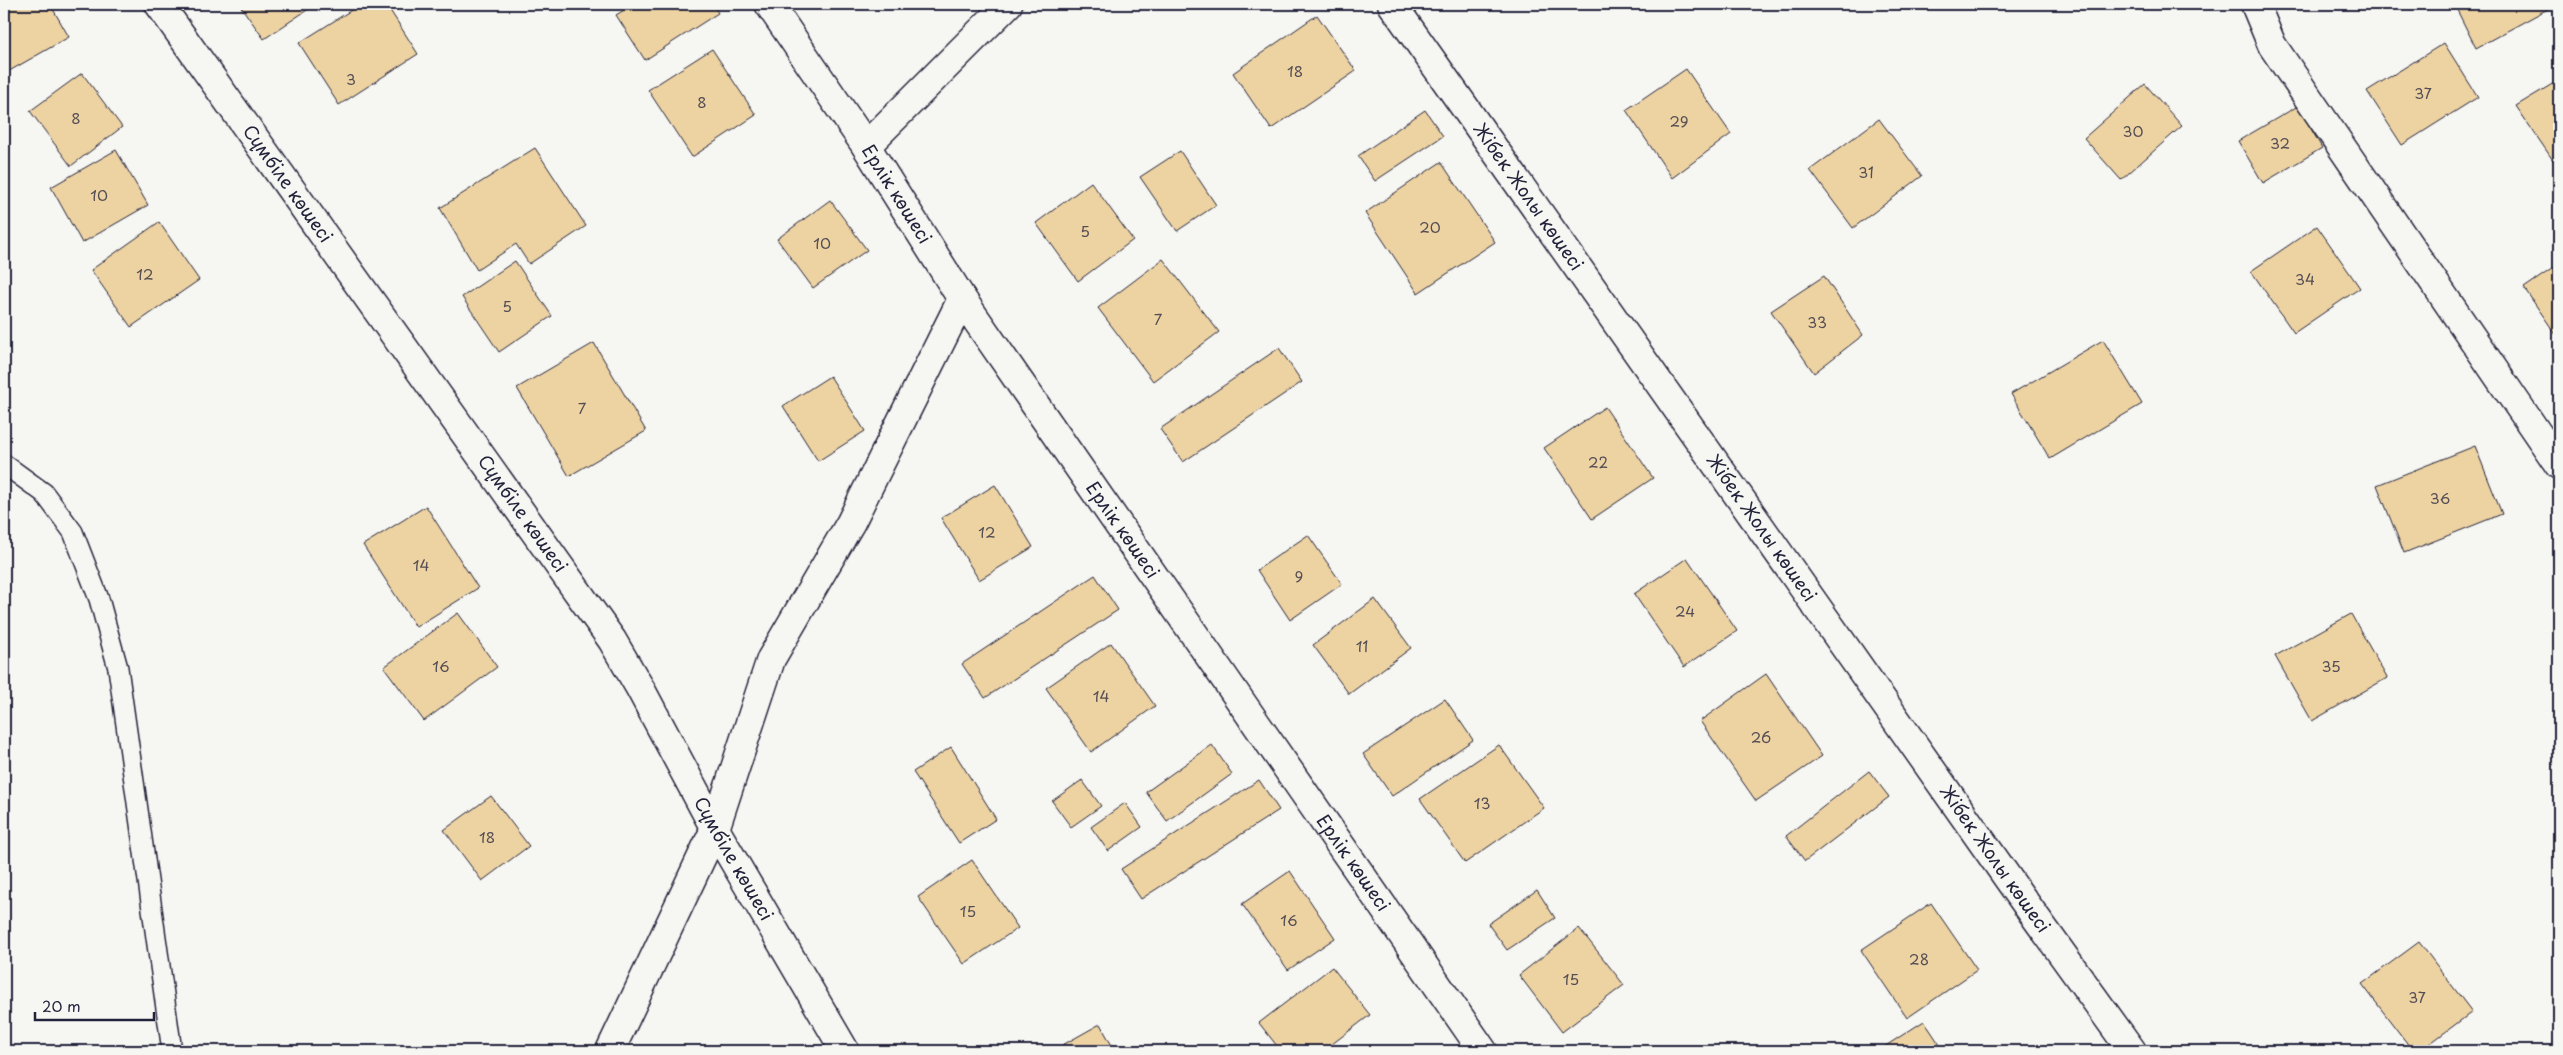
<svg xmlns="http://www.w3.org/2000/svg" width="2563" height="1055" font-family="'Playpen Sans',sans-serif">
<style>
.building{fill:#eed3a2;stroke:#22223b}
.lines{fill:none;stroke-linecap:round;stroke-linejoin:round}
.service-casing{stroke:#22223b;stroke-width:22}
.minor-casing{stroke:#22223b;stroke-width:31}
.service{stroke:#f6f6f2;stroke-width:19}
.minor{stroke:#f6f6f2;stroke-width:28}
.labels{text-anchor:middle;stroke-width:4;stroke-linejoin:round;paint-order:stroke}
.number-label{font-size:15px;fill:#554e55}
.street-label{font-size:18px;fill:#22223b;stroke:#f6f6f2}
</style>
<rect width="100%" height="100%" fill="#f6f6f2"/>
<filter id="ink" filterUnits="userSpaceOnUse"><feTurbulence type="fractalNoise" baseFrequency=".02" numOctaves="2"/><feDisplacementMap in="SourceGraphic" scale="10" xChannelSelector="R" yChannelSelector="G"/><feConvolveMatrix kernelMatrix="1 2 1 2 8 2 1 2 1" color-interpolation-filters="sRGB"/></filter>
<g filter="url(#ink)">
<path class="building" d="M 4,4 L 50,4 L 69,37 L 4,74 Z
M 239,4 L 316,4 L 264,39 Z
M 361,4 L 386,4 L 418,54 L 339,105 L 299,43 Z
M 634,4 L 713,4 L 718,13 L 645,60 L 616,15 Z
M 2454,4 L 2554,4 L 2555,5 L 2476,48 Z
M 1317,15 L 1356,71 L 1271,129 L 1233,73 Z
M 2444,43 L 2478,97 L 2402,145 L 2367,91 Z
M 712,49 L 756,115 L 692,157 L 648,90 Z
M 1686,69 L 1731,134 L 1672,178 L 1626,110 Z
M 82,73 L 122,127 L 71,166 L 30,111 Z
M 2559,80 L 2559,169 L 2516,106 Z
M 2145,84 L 2182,126 L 2121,180 L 2084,138 Z
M 2298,106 L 2322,148 L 2263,183 L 2238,141 Z
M 1425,110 L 1443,136 L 1375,181 L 1358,156 Z
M 1879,119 L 1922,176 L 1853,228 L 1810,170 Z
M 535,148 L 586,226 L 529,264 L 516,244 L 477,270 L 440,208 Z
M 116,150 L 148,205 L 82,243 L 51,187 Z
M 1180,151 L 1216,205 L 1177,231 L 1140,177 Z
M 1441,162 L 1495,242 L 1418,293 L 1365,213 Z
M 1091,182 L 1133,240 L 1078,281 L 1036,223 Z
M 830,200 L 867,250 L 813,288 L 777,239 Z
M 159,222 L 199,280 L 131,327 L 91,270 Z
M 2317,226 L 2360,288 L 2294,333 L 2251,271 Z
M 1163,259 L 1219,332 L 1153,381 L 1098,308 Z
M 515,261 L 552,316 L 499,352 L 462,297 Z
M 2559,264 L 2559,339 L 2524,288 Z
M 1824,276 L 1863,335 L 1814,373 L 1771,311 Z
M 2103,340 L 2142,404 L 2050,459 L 2011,394 Z
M 594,343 L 646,431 L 569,476 L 517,388 Z
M 1279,348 L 1302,382 L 1183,462 L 1160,429 Z
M 830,376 L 865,431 L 818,461 L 783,406 Z
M 1605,407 L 1653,478 L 1592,519 L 1544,448 Z
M 2475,446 L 2502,514 L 2404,553 L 2377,485 Z
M 995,485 L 1033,547 L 979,580 L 941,518 Z
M 426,506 L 478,588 L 416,627 L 363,545 Z
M 1308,535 L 1342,584 L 1290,620 L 1257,570 Z
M 1687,558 L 1737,631 L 1684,667 L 1634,594 Z
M 1095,575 L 1118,610 L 985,698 L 962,664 Z
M 1375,599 L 1411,648 L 1349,694 L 1313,645 Z
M 458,613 L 497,667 L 424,721 L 384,667 Z
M 2351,614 L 2387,678 L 2312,721 L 2275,656 Z
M 1111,643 L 1155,706 L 1091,752 L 1046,688 Z
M 1766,674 L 1822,756 L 1756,801 L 1700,721 Z
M 1445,699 L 1473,740 L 1392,796 L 1363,754 Z
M 1212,745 L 1232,774 L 1167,821 L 1146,792 Z
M 1499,745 L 1544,808 L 1465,863 L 1420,799 Z
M 951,747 L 996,819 L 959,843 L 913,772 Z
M 1869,771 L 1889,797 L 1805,861 L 1786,836 Z
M 1082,780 L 1101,806 L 1071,827 L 1052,801 Z
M 1259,780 L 1279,810 L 1141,899 L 1121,869 Z
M 491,796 L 529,846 L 482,881 L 444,830 Z
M 1125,803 L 1142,827 L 1108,851 L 1091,827 Z
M 972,860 L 1018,928 L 964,964 L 918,897 Z
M 1290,871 L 1335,938 L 1288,970 L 1242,904 Z
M 1537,890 L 1555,918 L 1507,950 L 1488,924 Z
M 1931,903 L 1977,970 L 1907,1018 L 1861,950 Z
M 1579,928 L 1624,985 L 1562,1032 L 1519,975 Z
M 2419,942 L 2472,1012 L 2420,1051 L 2413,1051 L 2362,984 Z
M 1332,967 L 1370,1015 L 1323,1051 L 1281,1051 L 1259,1023 Z
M 1924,1021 L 1944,1051 L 1878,1051 Z
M 1100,1024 L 1115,1051 L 1052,1051 Z"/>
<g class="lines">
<defs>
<path id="service" d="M 4,464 L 44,493 L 73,532 L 99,599 L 118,668 L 172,1051"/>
<g id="minor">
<path id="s1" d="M 159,4 L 612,640 L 640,688 L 715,829 L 845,1051"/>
<path id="s2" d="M 769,4 L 866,146 L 962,299 L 1483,1051"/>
<path id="s3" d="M 1392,4 L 2026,904 L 2132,1051"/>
<path d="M 2255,4 L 2272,45 L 2559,465"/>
<path d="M 866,146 L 1008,4"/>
<path d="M 610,1051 L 715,829 L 771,659 L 851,522 L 962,299"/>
</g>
</defs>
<use href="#service" class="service-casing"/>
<use href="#minor" class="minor-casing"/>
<use href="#service" class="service"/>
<use href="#minor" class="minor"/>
</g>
</g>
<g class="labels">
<g class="number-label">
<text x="1295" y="77">18</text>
<text x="351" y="85">3</text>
<text x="2423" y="99">37</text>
<text x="702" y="108">8</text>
<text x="76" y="124">8</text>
<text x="1679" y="127">29</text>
<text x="2133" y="137">30</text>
<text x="2280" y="149">32</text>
<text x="1866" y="178">31</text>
<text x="99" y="201">10</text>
<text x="1430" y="233">20</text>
<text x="1085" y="237">5</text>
<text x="822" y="249">10</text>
<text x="145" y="280">12</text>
<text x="2305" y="285">34</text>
<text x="507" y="312">5</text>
<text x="1158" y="325">7</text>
<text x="1817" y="328">33</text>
<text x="582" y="414">7</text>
<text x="1598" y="468">22</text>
<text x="2440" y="504">36</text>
<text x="987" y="538">12</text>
<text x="421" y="571">14</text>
<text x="1299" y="582">9</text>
<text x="1685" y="617">24</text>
<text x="1362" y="652">11</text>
<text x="441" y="672">16</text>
<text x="2331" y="672">35</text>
<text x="1101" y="702">14</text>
<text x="1761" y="743">26</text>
<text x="1482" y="809">13</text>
<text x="487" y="843">18</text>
<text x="968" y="917">15</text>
<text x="1289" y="926">16</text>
<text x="1919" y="965">28</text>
<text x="1571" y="985">15</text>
<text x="2417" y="1003">37</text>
</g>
<g class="street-label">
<text dy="6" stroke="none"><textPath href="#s1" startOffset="221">Сүмбіле көшесі</textPath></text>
<text dy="6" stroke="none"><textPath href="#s2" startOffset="229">Ерлік көшесі</textPath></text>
<text dy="6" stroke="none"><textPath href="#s3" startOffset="236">Жібек Жолы көшесі</textPath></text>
<text dy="6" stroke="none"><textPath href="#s1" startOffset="626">Сүмбіле көшесі</textPath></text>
<text dy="6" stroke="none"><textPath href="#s3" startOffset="641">Жібек Жолы көшесі</textPath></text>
<text dy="6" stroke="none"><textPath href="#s2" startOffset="634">Ерлік көшесі</textPath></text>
<text dy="6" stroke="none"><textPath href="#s1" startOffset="1031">Сүмбіле көшесі</textPath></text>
<text dy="6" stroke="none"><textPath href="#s3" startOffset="1046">Жібек Жолы көшесі</textPath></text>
<text dy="6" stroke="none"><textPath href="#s2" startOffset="1039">Ерлік көшесі</textPath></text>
</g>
</g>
<rect width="2563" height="1055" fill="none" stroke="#f6f6f2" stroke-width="20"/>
<rect x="10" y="10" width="2543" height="1035" fill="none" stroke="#22223b" stroke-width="2" filter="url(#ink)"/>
<path d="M35 1012v8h119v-8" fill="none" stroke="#22223b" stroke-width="2.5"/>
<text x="42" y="1012" font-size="15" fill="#22223b" stroke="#f6f6f2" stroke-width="4" paint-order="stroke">20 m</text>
</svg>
